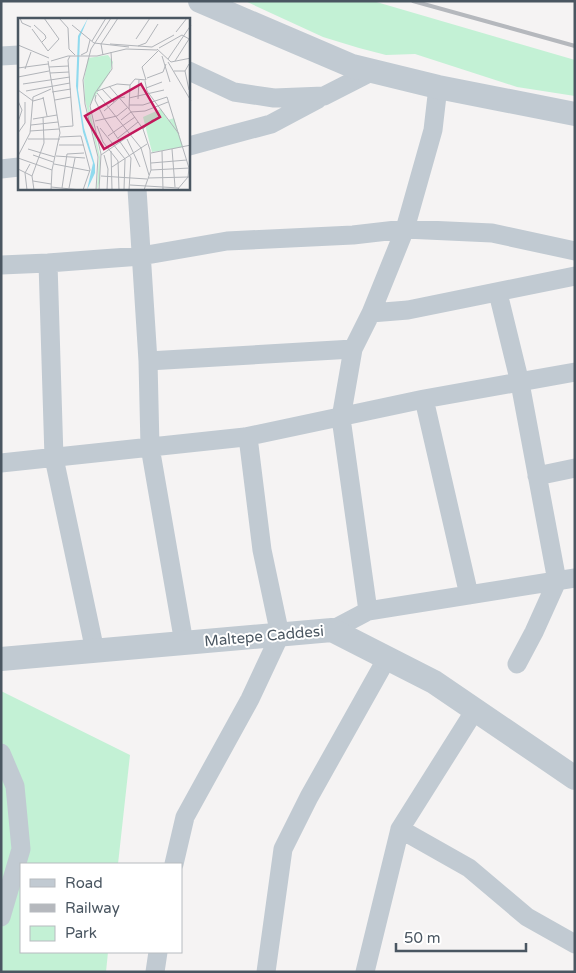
<svg xmlns="http://www.w3.org/2000/svg" width="576" height="973" font-family="'Varela Round',sans-serif">
<style>
.green{fill:#c3f1d5}
.lines{fill:none;stroke-linecap:round;stroke-linejoin:round}
.minor{stroke:#c1cad2;stroke-width:19}
.tertiary{stroke:#c1cad2;stroke-width:24}
.rail{stroke:#b5b8bd;stroke-width:4}
.labels{text-anchor:middle;stroke-width:4;stroke-linejoin:round;paint-order:stroke}
.street-label{font-size:15px;fill:#4a5661;stroke:#fff}
.inset-road{fill:none;stroke:#b1b4b9;stroke-width:1}
.view{fill:#c2185b;fill-opacity:0.15;stroke:#c2185b;stroke-width:2.5}
.inset-edge{fill:none;stroke:#4a5661;stroke-width:2.5}
</style>
<rect width="100%" height="100%" fill="#f5f3f3"/>
<path class="green" d="M 245,1 L 373,1 L 575,60 L 575,96 L 517,87 L 415,54 L 386,55 L 359,48 L 323,37 Z
M 1,691 L 130,755 L 118,864 L 21,864 L 21,952 L 108,952 L 106,972 L 1,972 Z"/>
<g class="lines">
<path class="minor" d="M 1,56 L 19,55
M 189,71 L 234,92 L 274,98 L 324,96 L 373,71
M 189,146 L 271,124 L 318,99
M 1,169 L 19,167
M 137,189 L 148,361 L 150,447 L 184,643
M 48,263 L 54,458 L 95,651
M 1,265 L 48,263 L 141,256 L 227,241 L 353,235 L 405,229 L 492,233 L 575,251
M 498,293 L 520,383 L 557,581 L 534,632 L 517,664
M 371,313 L 408,310 L 575,276
M 148,361 L 353,349
M 424,399 L 469,595
M 1,463 L 245,437 L 424,399 L 575,372
M 537,476 L 575,468
M 368,611 L 341,418 L 353,349 L 371,313 L 405,229 L 433,130 L 438,87
M 332,630 L 368,611 L 575,578
M 1,753 L 15,786 L 21,849 L 1,917
M 400,829 L 469,868 L 527,917 L 575,944
M 174,864 L 185,817 L 250,699 L 280,635 L 262,550 L 248,437
M 155,972 L 158,952
M 266,972 L 283,849 L 309,797 L 387,658
M 365,972 L 400,829 L 475,710"/>
<path class="tertiary" d="M 200,1 L 352,66 L 438,87 L 575,114
M 1,659 L 332,630 L 434,682 L 575,778"/>
<path class="rail" d="M 413,1 L 575,46"/>
</g>
<g class="labels">
<g class="street-label">
<text transform="translate(264 636) rotate(-5)" y="5">Maltepe Caddesi</text>
</g>
</g>
<g transform="translate(18 18)">
<rect width="172" height="172" fill="#f5f3f3"/>
<path d="M 90,37 L 95,44 L 92,54 L 71,88 L 82,139 L 82,162 L 79,172 L 81,140 L 67,82 L 66,62 L 70,40 ZM 143,91 L 150,102 L 156,100 L 165,129 L 134,134 L 125,99 Z" fill="#c3f1d5"/>
<path d="M 70,0 L 62,19 L 60,72 L 66,110 L 77,147 L 77,155 L 69,172 L 75,145 L 65,114 L 58,68 L 60,18 Z" fill="#90daee"/>
<path class="inset-road" d="M 2,0 L 4,5 L 13,9M 41,0 L 50,10 L 51,31 L 57,37M 16,7 L 27,17 L 28,20 L 24,24M 54,7 L 76,25 L 111,29M 14,11 L 30,33 L 41,21 L 26,0M 158,14 L 169,0M 118,21 L 132,0M 74,23 L 88,0M 92,26 L 134,29 L 156,17M 0,27 L 31,40M 120,28 L 128,25 L 140,6M 141,30 L 164,17 L 173,22M 139,31 L 153,44 L 173,40M 63,37 L 69,34 L 72,22M 85,37 L 83,26 L 100,0M 144,38 L 152,64M 150,41 L 173,7M 30,43 L 42,115 L 34,152 L 33,172M 33,43 L 50,38 L 79,38 L 108,31 L 139,32M 157,43 L 171,21M 150,44 L 173,83M 31,49 L 50,48M 0,50 L 30,46M 7,51 L 13,34M 156,53 L 167,53 L 171,46M 167,53 L 171,72M 32,55 L 51,54M 0,59 L 31,53M 129,60 L 145,54 L 148,46M 127,63 L 129,73 L 161,116M 5,66 L 52,59M 91,68 L 111,91M 128,70 L 144,64M 84,71 L 96,84M 0,72 L 15,83 L 26,80M 8,73 L 52,65M 79,73 L 99,66 L 112,67M 34,74 L 53,71M 79,75 L 123,130 L 131,157M 78,77 L 77,82 L 86,100 L 113,140 L 111,172M 25,79 L 29,98M 111,80 L 146,72M 120,81 L 121,62M 37,82 L 53,79M 0,83 L 4,92 L 0,104M 111,87 L 125,87 L 149,79 L 171,150 L 170,159 L 159,172M 86,93 L 101,80 L 107,79M 15,101 L 39,97M 103,102 L 113,94 L 127,93 L 150,84M 77,103 L 99,98 L 109,90M 13,107 L 40,104M 79,108 L 85,124 L 100,143 L 101,172M 42,109 L 55,108 L 50,42 L 52,38M 82,110 L 107,141 L 106,172M 125,111 L 134,102 L 142,100M 12,113 L 41,111M 0,115 L 7,105 L 7,84M 90,118 L 117,99M 42,119 L 63,118 L 72,152 L 65,172M 100,120 L 120,104M 10,121 L 42,121M 109,121 L 122,149M 41,127 L 65,127M 10,131 L 37,139M 154,131 L 157,169M 93,133 L 94,172M 144,133 L 145,172M 133,135 L 173,127M 15,137 L 35,144M 83,137 L 124,109M 86,137 L 90,151 L 89,172M 0,138 L 12,115 L 15,79 L 33,71M 38,138 L 67,140M 0,140 L 34,152M 133,145 L 169,142M 36,146 L 72,153M 94,149 L 129,126M 0,151 L 14,158M 133,152 L 172,150M 83,158 L 129,161M 130,160 L 171,159M 15,163 L 33,166M 112,167 L 161,170M 33,169 L 63,172M 44,170 L 49,136 L 66,135M 51,170 L 57,140M 9,172 L 7,155 L 12,146M 16,172 L 14,158 L 26,125 L 25,99M 78,172 L 80,139 L 67,86 L 65,62 L 73,31 L 93,0M 81,172 L 83,136 L 72,88 L 77,75 L 94,51 L 93,34M 126,172 L 133,152 L 132,132 L 125,111 L 111,91 L 112,67 L 117,61 L 128,62 L 124,49 L 140,33"/>
<path class="view" d="M 123,66 L 142,99 L 86,131 L 67,98 Z"/>
<rect width="172" height="172" class="inset-edge"/>
</g>
<rect width="576" height="973" fill="none" stroke="#4a5661" stroke-width="5"/>
<rect x="20" y="863" width="162" height="90" fill="#ffffff" stroke="#b7bbc0"/>
<rect x="30" y="879" width="25" height="8" fill="#c1cad2" stroke="#b7bbc0"/>
<text x="65" y="888" font-size="15" fill="#4a5661">Road</text>
<rect x="30" y="904" width="25" height="8" fill="#b5b8bd" stroke="#b7bbc0"/>
<text x="65" y="913" font-size="15" fill="#4a5661">Railway</text>
<rect x="30" y="926" width="25" height="15" fill="#c3f1d5" stroke="#b7bbc0"/>
<text x="65" y="938" font-size="15" fill="#4a5661">Park</text>
<path d="M396 943v8h130v-8" fill="none" stroke="#4a5661" stroke-width="2.5"/>
<text x="404" y="943" font-size="15" fill="#4a5661" stroke="#ffffff" stroke-width="4" paint-order="stroke">50 m</text>
</svg>
